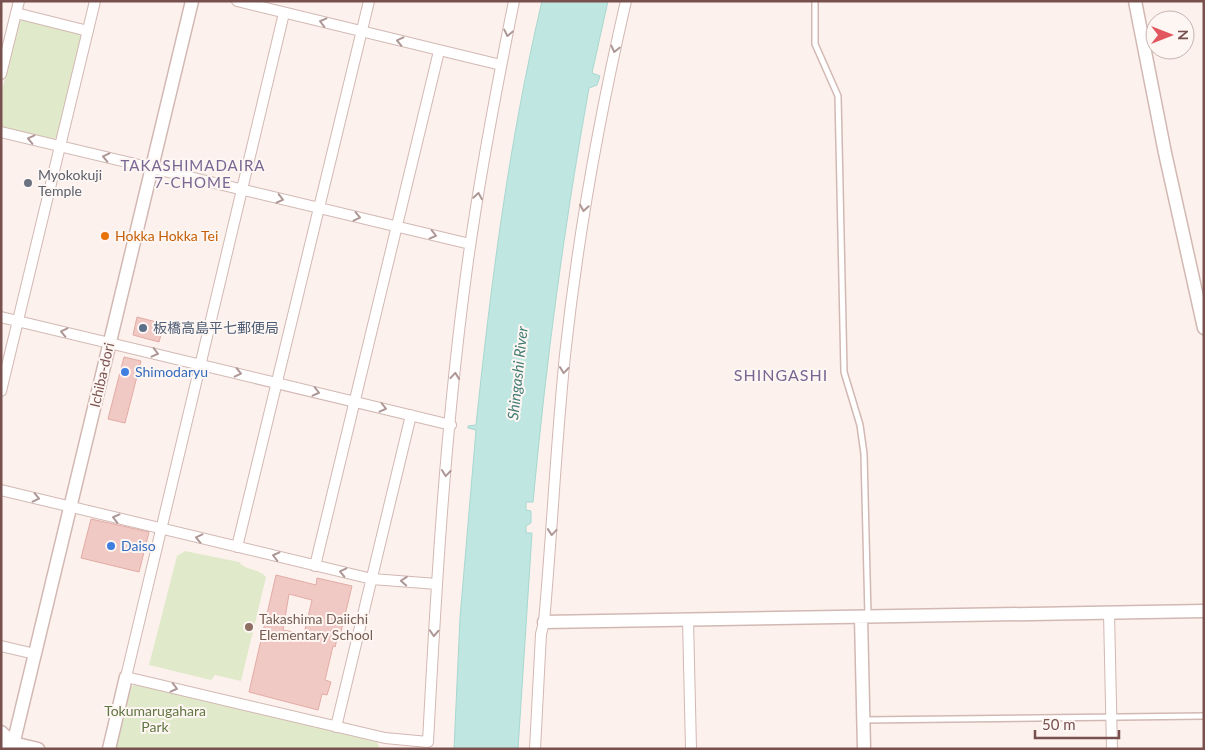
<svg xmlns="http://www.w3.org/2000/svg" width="1205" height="750" font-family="Lato,'Noto Sans JP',sans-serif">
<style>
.green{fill:#e0eaca}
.water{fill:#c0e6e1;stroke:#a6d8d1}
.building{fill:#f1c9c4;stroke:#e3aba5;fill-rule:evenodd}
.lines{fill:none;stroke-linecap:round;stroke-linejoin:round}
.service-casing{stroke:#d2b8b3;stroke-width:8}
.minor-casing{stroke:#d2b8b3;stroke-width:12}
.tertiary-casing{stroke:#d2b8b3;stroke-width:15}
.service{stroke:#fff;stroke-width:5}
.minor{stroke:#fff;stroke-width:10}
.tertiary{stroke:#fff;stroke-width:12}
.oneway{stroke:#ae9795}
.worship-dot{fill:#6b7280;stroke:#fef6f3;stroke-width:2}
.food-dot{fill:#e8710a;stroke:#fef6f3;stroke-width:2}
.service-dot{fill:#5c6f8a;stroke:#fef6f3;stroke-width:2}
.shop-dot{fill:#3f7fe0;stroke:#fef6f3;stroke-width:2}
.education-dot{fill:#8d6e63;stroke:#fef6f3;stroke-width:2}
.labels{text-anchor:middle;stroke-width:4;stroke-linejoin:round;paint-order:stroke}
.worship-label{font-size:14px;fill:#5b616d;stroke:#fef6f3;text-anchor:start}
.food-label{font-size:14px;fill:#c56008;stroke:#fef6f3;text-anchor:start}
.service-label{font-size:14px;fill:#4e5e75;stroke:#fef6f3;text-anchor:start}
.shop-label{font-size:14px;fill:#366cbe;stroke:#fef6f3;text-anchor:start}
.street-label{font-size:14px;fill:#78514e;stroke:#fef6f3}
.education-label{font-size:14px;fill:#785e54;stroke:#fef6f3;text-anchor:start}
.park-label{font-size:14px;fill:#627743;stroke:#fef6f3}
.neighbourhood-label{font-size:15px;letter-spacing:1px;fill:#786693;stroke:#fef6f3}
.water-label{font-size:15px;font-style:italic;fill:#427c75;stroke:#fef6f3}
.quarter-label{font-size:16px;letter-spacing:1px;fill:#786693;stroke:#fef6f3}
</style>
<rect width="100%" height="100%" fill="#fcf1ec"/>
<path class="green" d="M 24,18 L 78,32 L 81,37 L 58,137 L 53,139 L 1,127 L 1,94 L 19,21 Z
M 185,551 L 239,562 C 247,571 258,568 266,577 L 241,681 L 215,675 L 211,680 L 149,665 L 177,556 Z
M 136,684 L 377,742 L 380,749 L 116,749 L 131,687 Z"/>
<path class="water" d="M 542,1 L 608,1 L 592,73 L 600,76 L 597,85 L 589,88 C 564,226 546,363 533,502 L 526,502 L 526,510 L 531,511 L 531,523 L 526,526 L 526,533 L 532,533 L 518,749 L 454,749 L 460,618 L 476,430 L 468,428 L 468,426 L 476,425 C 491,283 509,141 542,1 Z"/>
<path class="building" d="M 137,317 L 164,324 L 159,342 L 133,335 Z
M 124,357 L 141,361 L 125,423 L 108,419 Z
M 91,519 L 149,532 L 139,572 L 81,558 Z
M 276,575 L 316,585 L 317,578 L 352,586 L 339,640 L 337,639 L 335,647 L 333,646 L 325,680 L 331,682 L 327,695 L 322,694 L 318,710 L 249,692 ZM 289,594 L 312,600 L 304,634 L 283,630 Z"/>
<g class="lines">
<defs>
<path id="service" d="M 815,1 L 815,44 L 838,96 L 844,372 L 860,425 L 864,454 L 868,616
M 864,720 L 1204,716"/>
<path id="minor" d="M 237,1 L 501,65
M 16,13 L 88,31
M 284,13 L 126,677 L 385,738 L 428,742 C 436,589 445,435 465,283 C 477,189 495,95 514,1
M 1,74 L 19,1
M 1,132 L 470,244
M 1,317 L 451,425
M 1,391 L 95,1
M 1,490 L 372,579 L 437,584
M 237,547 L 369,1
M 315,566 L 439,51
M 1109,613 L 1112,749
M 688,620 L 691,749
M 1,646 L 35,654
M 336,727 L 411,415
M 535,749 L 541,634 L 544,622 C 552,533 556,444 565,355 C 578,235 599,118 626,1"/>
<path id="tertiary" d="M 1135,1 L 1165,153 L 1204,328
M 861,617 L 864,749
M 544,622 L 1204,611
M 1,732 L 13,743
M 1,745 L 13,743 L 38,749
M 12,749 L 192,1
M 109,749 L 126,677"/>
</defs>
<use href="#service" class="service-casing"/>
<use href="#minor" class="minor-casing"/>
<use href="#tertiary" class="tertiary-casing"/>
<use href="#service" class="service"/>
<use href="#minor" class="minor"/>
<use href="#tertiary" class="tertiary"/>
</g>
<defs><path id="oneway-chevron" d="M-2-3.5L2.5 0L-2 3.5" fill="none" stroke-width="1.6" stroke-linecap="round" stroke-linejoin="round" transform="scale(1.25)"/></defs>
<g class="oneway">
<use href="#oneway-chevron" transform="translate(323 22) rotate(-166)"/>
<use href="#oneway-chevron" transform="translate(508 33) rotate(102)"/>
<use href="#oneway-chevron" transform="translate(400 41) rotate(-167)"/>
<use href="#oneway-chevron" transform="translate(615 49) rotate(103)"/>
<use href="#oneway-chevron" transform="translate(31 139) rotate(-167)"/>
<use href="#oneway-chevron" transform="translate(106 157) rotate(-167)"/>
<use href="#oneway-chevron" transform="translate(478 196) rotate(-81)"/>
<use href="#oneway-chevron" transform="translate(280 199) rotate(14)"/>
<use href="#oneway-chevron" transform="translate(584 208) rotate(99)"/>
<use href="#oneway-chevron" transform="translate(357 217) rotate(13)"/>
<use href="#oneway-chevron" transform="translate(433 235) rotate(14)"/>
<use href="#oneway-chevron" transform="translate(64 332) rotate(-167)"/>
<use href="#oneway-chevron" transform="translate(155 353) rotate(14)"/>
<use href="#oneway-chevron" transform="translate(564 370) rotate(96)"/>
<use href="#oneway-chevron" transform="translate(238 373) rotate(13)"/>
<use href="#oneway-chevron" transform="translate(455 376) rotate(-85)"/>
<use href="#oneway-chevron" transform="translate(316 392) rotate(14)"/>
<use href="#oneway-chevron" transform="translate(383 408) rotate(14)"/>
<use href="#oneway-chevron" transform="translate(446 473) rotate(96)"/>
<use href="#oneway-chevron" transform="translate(36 498) rotate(13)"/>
<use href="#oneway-chevron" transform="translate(116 518) rotate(-166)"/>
<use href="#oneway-chevron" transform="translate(552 532) rotate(95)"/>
<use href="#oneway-chevron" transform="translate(199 538) rotate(-167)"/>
<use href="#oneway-chevron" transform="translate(276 556) rotate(-166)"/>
<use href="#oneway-chevron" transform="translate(343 572) rotate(-167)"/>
<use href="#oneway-chevron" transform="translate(404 581) rotate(-176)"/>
<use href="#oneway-chevron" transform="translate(434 633) rotate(93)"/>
<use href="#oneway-chevron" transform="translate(174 688) rotate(14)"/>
</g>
<circle class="worship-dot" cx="28" cy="183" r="5"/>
<circle class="food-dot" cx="105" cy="236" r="5"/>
<circle class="service-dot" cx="143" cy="328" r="5"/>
<g class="shop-dot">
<circle cx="125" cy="372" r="5"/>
<circle cx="111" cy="546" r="5"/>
</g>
<circle class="education-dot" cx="249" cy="627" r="5"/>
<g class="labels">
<g class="worship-label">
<text x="38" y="180">Myokokuji<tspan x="38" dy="16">Temple</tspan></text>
</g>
<g class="food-label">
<text x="115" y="241">Hokka Hokka Tei</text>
</g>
<g class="service-label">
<text x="153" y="333">板橋高島平七郵便局</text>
</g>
<g class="shop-label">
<text x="135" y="377">Shimodaryu</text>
<text x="121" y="551">Daiso</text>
</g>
<g class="street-label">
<text transform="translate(102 375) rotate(-77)" y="5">Ichiba-dori</text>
</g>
<g class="education-label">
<text x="259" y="624">Takashima Daiichi<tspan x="259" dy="16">Elementary School</tspan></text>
</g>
<g class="park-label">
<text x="155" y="716">Tokumarugahara<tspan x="155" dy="16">Park</tspan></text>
</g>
<g class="neighbourhood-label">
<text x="193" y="171">TAKASHIMADAIRA<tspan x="193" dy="17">7-CHOME</tspan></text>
</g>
<g class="water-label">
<text transform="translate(518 373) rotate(-84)" y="5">Shingashi River</text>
</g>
<g class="quarter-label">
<text x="781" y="381">SHINGASHI</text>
</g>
</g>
<rect width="1205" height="750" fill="none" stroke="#78514e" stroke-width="5"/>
<g transform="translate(1170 35) rotate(90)"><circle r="24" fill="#fef6f3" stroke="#c8b4b1"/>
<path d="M0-4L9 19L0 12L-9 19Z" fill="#e1565f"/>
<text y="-8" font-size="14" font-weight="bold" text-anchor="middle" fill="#78514e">N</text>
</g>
<path d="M1035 730v8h84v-8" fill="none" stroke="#78514e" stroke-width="2.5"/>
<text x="1042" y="730" font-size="15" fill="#78514e" stroke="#fef6f3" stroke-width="4" paint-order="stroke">50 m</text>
</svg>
